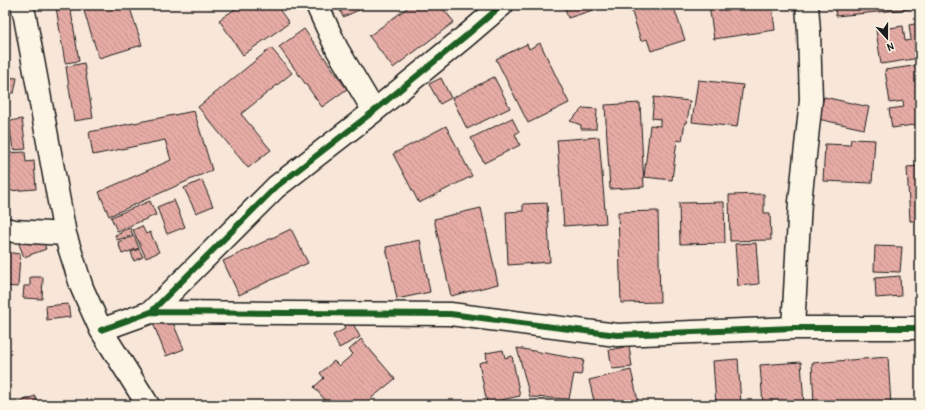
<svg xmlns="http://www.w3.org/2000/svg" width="925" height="410" font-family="'Patrick Hand',sans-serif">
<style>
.building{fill:url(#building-back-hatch);stroke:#1c1c1c}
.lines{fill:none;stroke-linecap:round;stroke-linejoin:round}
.street-casing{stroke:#1c1c1c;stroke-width:25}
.street{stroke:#fcf5e5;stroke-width:22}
.cycleway-casing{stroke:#fcf5e5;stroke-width:8}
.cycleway{stroke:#1b5e20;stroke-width:6}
</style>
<defs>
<pattern id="building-back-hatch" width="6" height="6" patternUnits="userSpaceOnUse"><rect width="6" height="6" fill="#e6aba5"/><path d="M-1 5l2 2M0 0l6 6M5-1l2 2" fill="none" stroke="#c5938d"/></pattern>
</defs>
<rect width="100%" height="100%" fill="#f8e6d8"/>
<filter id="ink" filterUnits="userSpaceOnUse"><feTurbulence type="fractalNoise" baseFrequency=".025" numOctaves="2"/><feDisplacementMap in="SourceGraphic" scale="8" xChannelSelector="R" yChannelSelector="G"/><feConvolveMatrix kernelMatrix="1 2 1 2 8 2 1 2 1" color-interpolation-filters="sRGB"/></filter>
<g filter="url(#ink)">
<path class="building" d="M 70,5 L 79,61 L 65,63 L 56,7 Z
M 82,5 L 129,5 L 142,45 L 99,58 Z
M 241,5 L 276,5 L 289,23 L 243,55 L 219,20 Z
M 338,5 L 370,5 L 343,17 Z
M 411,5 L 440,5 L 454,22 L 393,68 L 369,36 Z
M 564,5 L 609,5 L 568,18 Z
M 635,5 L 673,5 L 685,40 L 651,51 L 647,39 L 641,41 L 631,9 L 636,7 Z
M 709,5 L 772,5 L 775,30 L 714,39 Z
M 835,5 L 919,5 L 919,8 L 836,16 Z
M 920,23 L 920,58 L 881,64 L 876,30 L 903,26 L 905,41 L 911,40 L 909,25 Z
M 304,29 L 347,89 L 322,107 L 279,47 Z
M 540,43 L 569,103 L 528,123 L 496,59 L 527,44 L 529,49 Z
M 271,48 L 292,73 L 241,114 L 271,150 L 248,168 L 198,107 Z
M 84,63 L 93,118 L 74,121 L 66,67 Z
M 920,65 L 920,124 L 892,128 L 889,109 L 904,107 L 903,101 L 890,103 L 885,70 Z
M 5,77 L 17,78 L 14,93 L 5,92 Z
M 494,77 L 510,108 L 467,129 L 452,98 Z
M 441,78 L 451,98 L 440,104 L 429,84 Z
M 698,80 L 743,85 L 737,127 L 692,122 Z
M 654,97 L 690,101 L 687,123 L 685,122 L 682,141 L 677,140 L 672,180 L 644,177 L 650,125 L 660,126 L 660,119 L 652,118 Z
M 824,97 L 869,107 L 864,129 L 818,119 Z
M 640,103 L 644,187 L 610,189 L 605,105 Z
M 583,108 L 597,109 L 596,129 L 581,129 L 581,125 L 570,121 Z
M 194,111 L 212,170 L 109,216 L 99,192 L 171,160 L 165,140 L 93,155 L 89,132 Z
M 512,118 L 519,132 L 515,134 L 520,145 L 484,163 L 471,138 Z
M 22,119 L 26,149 L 13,150 L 9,121 Z
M 446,126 L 472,176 L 419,203 L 393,154 Z
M 599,137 L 606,223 L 564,226 L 557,140 Z
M 851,139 L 875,140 L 872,183 L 823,181 L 825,144 L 850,145 Z
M 25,152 L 26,162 L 34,161 L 36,189 L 8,191 L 5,153 Z
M 920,166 L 920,221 L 910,221 L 907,167 Z
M 202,180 L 213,206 L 196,213 L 184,188 Z
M 764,194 L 764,213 L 770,213 L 771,240 L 730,241 L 729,195 Z
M 174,200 L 185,227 L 167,234 L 157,207 Z
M 150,201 L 156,215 L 117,231 L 111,217 Z
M 724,202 L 725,243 L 680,244 L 679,203 Z
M 547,203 L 550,262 L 508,265 L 506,212 L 523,211 L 523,204 Z
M 481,208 L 498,284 L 451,296 L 434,219 Z
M 658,211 L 660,302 L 621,303 L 618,212 Z
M 142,226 L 146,234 L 150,232 L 159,252 L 146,258 L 133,230 Z
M 130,228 L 133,235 L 117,240 L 115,235 L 121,233 L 121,231 Z
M 291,229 L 308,263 L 239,295 L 223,261 Z
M 41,235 L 46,249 L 24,257 L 19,244 Z
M 134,236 L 139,248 L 122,254 L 118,242 Z
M 420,240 L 430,292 L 397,299 L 386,247 Z
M 756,243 L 759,284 L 738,286 L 735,244 Z
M 875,246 L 902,247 L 900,272 L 874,271 Z
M 139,249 L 143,257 L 134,261 L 131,252 Z
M 5,252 L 20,254 L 18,287 L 5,286 Z
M 900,276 L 901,296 L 876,298 L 875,278 Z
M 30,277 L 43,277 L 42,299 L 23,298 L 24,286 L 30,286 Z
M 68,304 L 70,317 L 47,320 L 46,306 Z
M 170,316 L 184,349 L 166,356 L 153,323 Z
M 351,320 L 360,337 L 339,348 L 333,335 L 345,329 L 342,324 Z
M 361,339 L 395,379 L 363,405 L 329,405 L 314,387 L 324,378 L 320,373 L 334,361 L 339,366 L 353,354 L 349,350 Z
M 629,346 L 632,367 L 612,369 L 609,350 Z
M 517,348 L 584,360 L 581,375 L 574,374 L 569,399 L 530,397 Z
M 503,350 L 505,358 L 512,356 L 520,396 L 487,403 L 479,363 L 487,361 L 486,353 Z
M 888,357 L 891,405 L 814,405 L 812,363 Z
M 738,359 L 741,405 L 716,405 L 713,361 Z
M 801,362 L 804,405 L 763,405 L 760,365 Z
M 631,370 L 639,405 L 595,405 L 589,380 Z
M 35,396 L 39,405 L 20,405 L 19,402 Z"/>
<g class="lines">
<defs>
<path id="street" d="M 22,5 L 25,17 L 65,234 L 82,288 L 101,330 L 148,405
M 317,5 L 337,49 L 374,111
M 5,229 L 14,231 L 65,234
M 151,312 L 276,187 L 374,111 L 467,35 L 502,5
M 793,328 L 800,202 L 811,100 L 809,32 L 807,5
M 101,330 L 151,312 L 450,314 L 617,335 L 793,328 L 920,328"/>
</defs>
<use href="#street" class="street-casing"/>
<use href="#street" class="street"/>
<defs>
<path id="cycleway" d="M 151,312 L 276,187 L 374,111 L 467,35 L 502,5
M 101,330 L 151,312 L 450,314 L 617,335 L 793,328 L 920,328"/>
</defs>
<use href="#cycleway" class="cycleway-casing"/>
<use href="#cycleway" class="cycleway"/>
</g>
</g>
<rect width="925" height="410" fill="none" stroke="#fcf5e5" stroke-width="20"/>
<rect x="10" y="10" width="905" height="390" fill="none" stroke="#1c1c1c" stroke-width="1.5" filter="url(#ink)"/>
<g transform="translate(887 38) rotate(159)" stroke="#fcf5e5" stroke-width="3" paint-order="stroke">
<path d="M0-3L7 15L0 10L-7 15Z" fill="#1c1c1c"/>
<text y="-6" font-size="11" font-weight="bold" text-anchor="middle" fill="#1c1c1c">N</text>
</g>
</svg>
